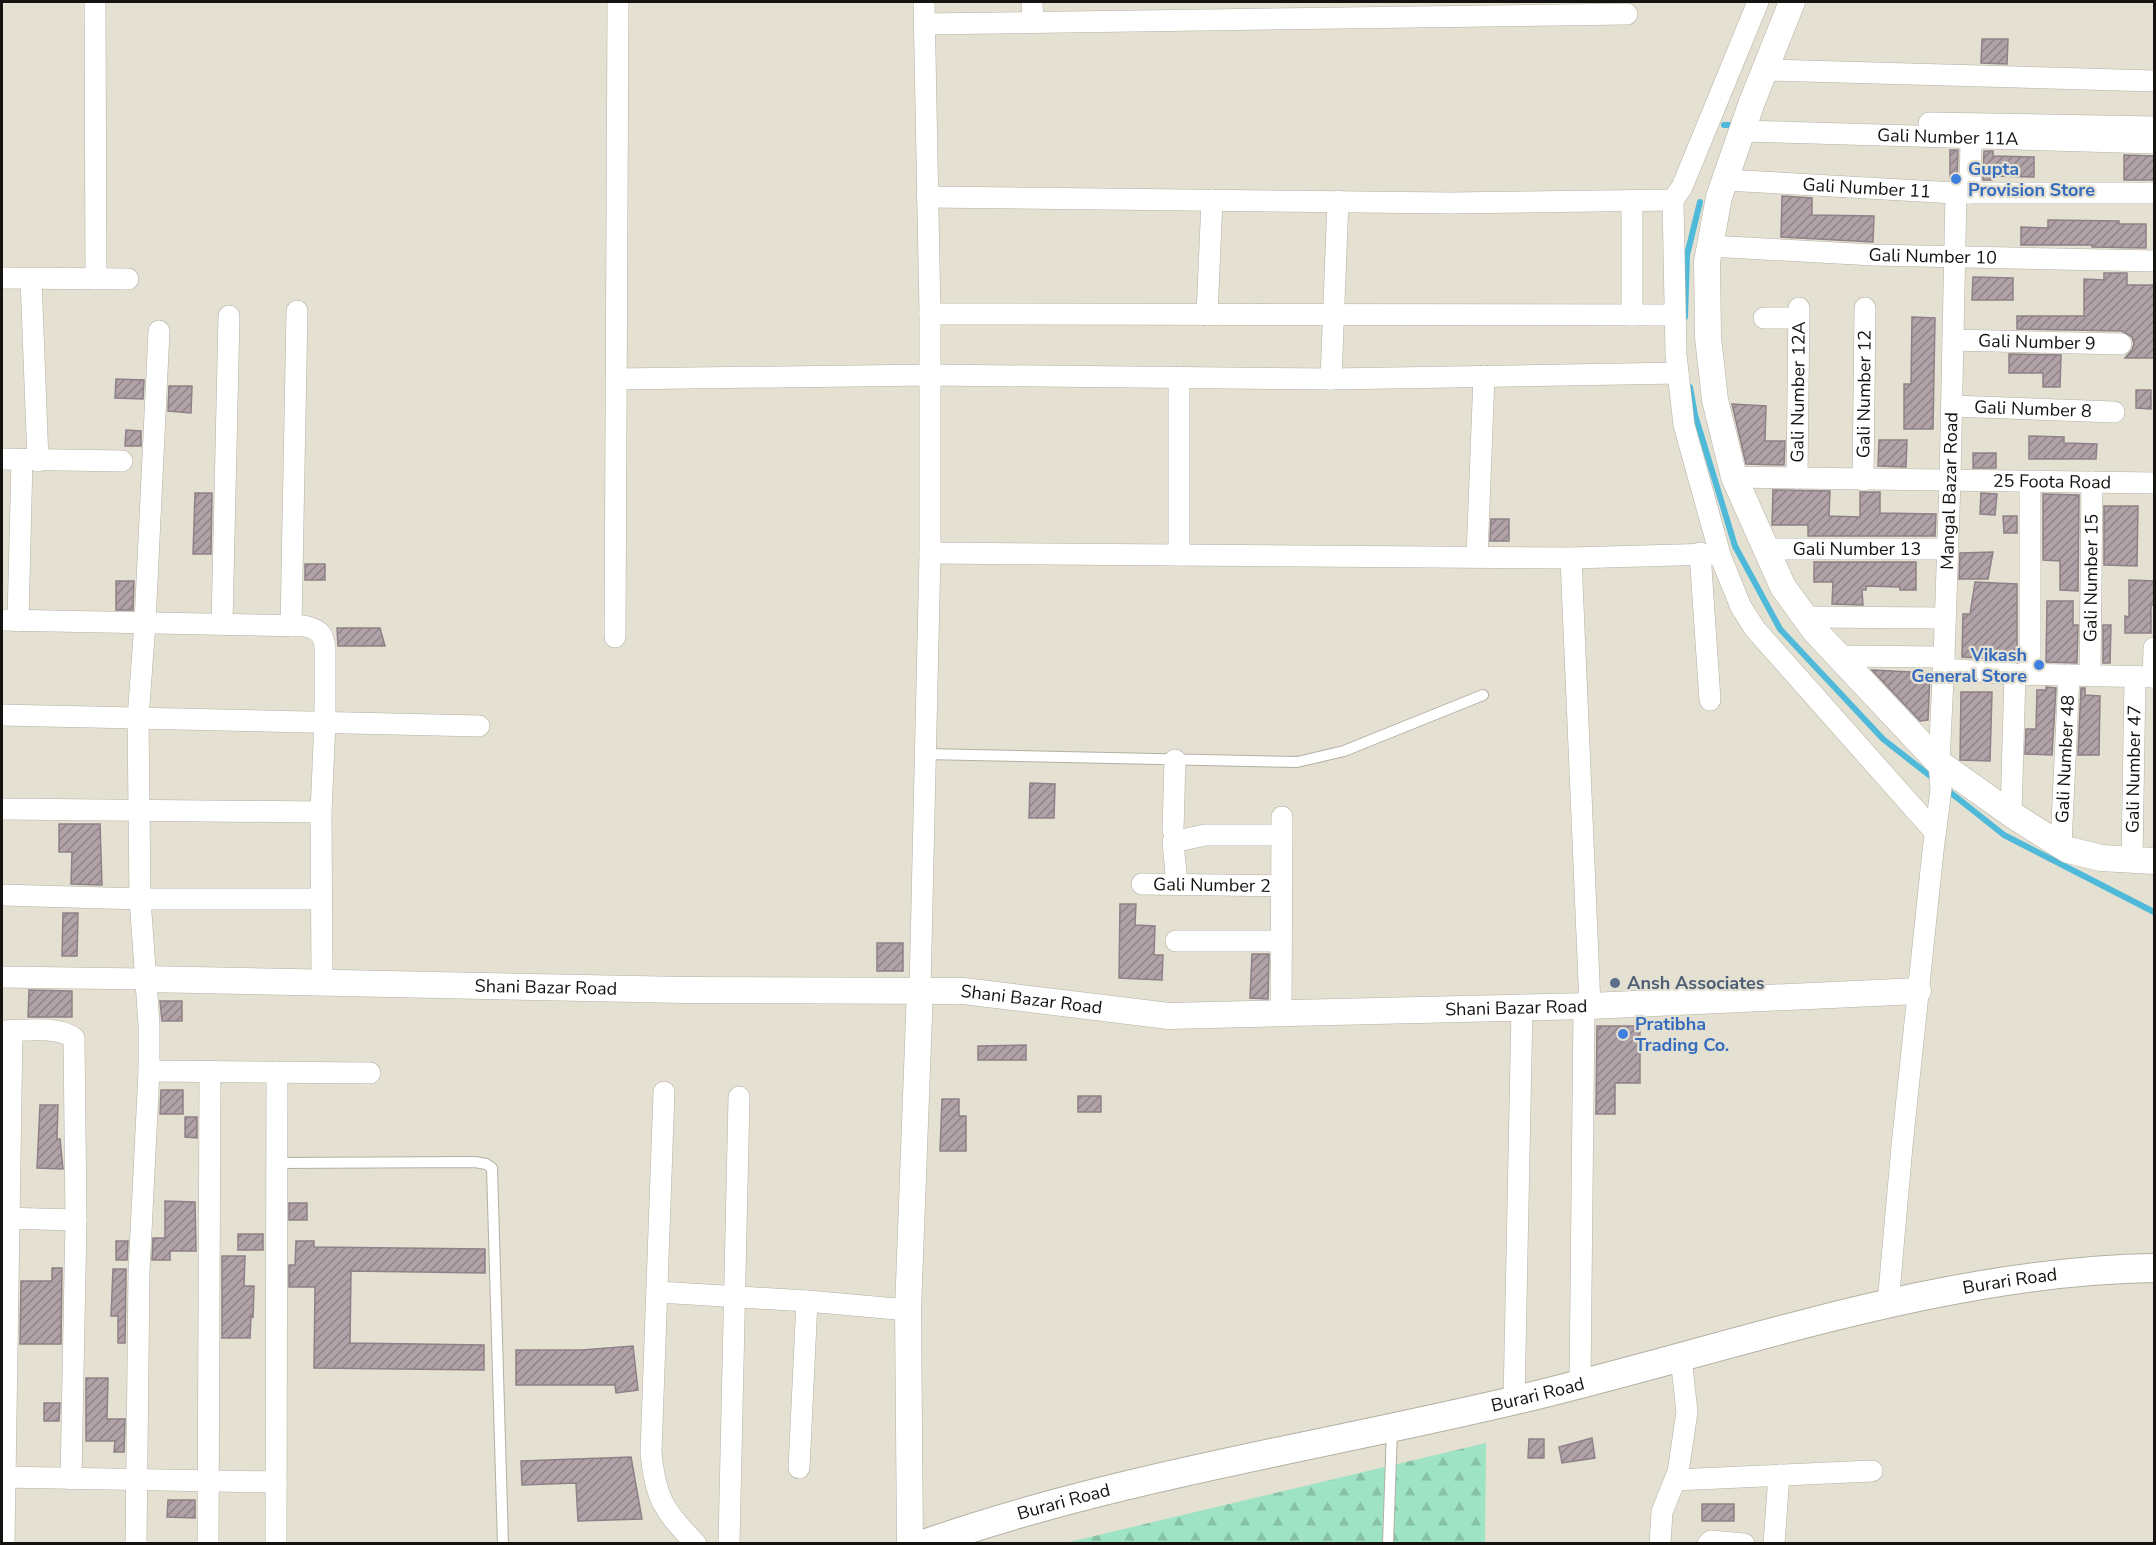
<svg xmlns="http://www.w3.org/2000/svg" width="2156" height="1545" font-family="'Nunito Sans',sans-serif">
<style>
.forest{fill:url(#forest-firs)}
.lines{fill:none;stroke-linecap:round;stroke-linejoin:round}
.stream{stroke:#4eb9d9;stroke-width:6}
.building{fill:url(#building-hatch);stroke:#8e8187;stroke-width:1.5}
.service-casing{stroke:#b3b0a3;stroke-width:12}
.minor-casing{stroke:#b3b0a3;stroke-width:22}
.tertiary-casing{stroke:#b3b0a3;stroke-width:27}
.secondary-casing{stroke:#b3b0a3;stroke-width:30}
.service{stroke:#fff;stroke-width:10}
.minor{stroke:#fff;stroke-width:21}
.tertiary{stroke:#fff;stroke-width:26}
.secondary{stroke:#fff;stroke-width:28}
.shop-dot{fill:#3f7fe0;stroke:#e4e0d2;stroke-width:2}
.service-dot{fill:#5c6f8a;stroke:#e4e0d2;stroke-width:2}
.labels{text-anchor:middle;stroke-width:4.5;stroke-linejoin:round;paint-order:stroke}
.street-label{font-size:18px;fill:#14130f;stroke:#e4e0d2}
.shop-label{font-size:18px;font-weight:bold;fill:#366cbe;stroke:#e4e0d2;text-anchor:start}
.service-label{font-size:18px;font-weight:bold;fill:#4e5e75;stroke:#e4e0d2;text-anchor:start}
</style>
<defs>
<pattern id="forest-firs" width="22" height="20" patternUnits="userSpaceOnUse" patternTransform="scale(1.5)"><rect width="22" height="20" fill="#9ee3c3"/><path d="M5 1l3.5 6h-7zM16 11l3.5 6h-7z" fill="#87c2a6"/></pattern>
<pattern id="building-hatch" width="6" height="6" patternUnits="userSpaceOnUse" patternTransform="scale(1.5)"><rect width="6" height="6" fill="#b1a2a8"/><path d="M-1 1l2-2M0 6l6-6M5 7l2-2" fill="none" stroke="#8f8387"/></pattern>
</defs>
<rect width="100%" height="100%" fill="#e4e0d2"/>
<path class="forest" d="M 1486,1443 L 1485,1543 L 1065,1543 Z"/>
<g class="lines">
<path class="stream" d="M 1724,125 L 1738,125
M 1685,317 L 1687,255 L 1700,202
M 1690,387 L 1695,415 L 1735,546 L 1780,629 L 1883,739 L 1934,779
M 1946,789 L 2004,835 L 2154,912"/>
</g>
<path class="building" d="M 1982,39 L 2008,39 L 2007,64 L 1981,63 Z
M 1950,150 L 1958,150 L 1957,180 L 1950,180 Z
M 1984,151 L 1993,151 L 1993,156 L 2034,157 L 2034,177 L 1992,176 L 1992,180 L 1983,180 Z
M 2124,155 L 2154,156 L 2154,180 L 2124,180 Z
M 1782,196 L 1812,198 L 1812,215 L 1874,216 L 1873,242 L 1781,237 Z
M 2048,220 L 2119,221 L 2119,224 L 2146,224 L 2146,248 L 2092,247 L 2092,245 L 2021,245 L 2021,227 L 2048,228 Z
M 2104,273 L 2127,273 L 2127,285 L 2154,285 L 2154,358 L 2125,358 L 2132,350 L 2134,344 L 2132,337 L 2122,331 L 2017,329 L 2017,316 L 2084,316 L 2084,279 L 2104,280 Z
M 1973,277 L 2013,278 L 2013,300 L 1972,300 Z
M 1912,317 L 1935,318 L 1933,429 L 1904,429 L 1904,384 L 1911,384 Z
M 2009,354 L 2061,355 L 2060,387 L 2043,387 L 2043,373 L 2009,373 Z
M 116,379 L 144,380 L 143,399 L 115,398 Z
M 169,386 L 192,386 L 191,413 L 168,411 Z
M 2136,390 L 2151,390 L 2151,409 L 2136,408 Z
M 1732,404 L 1766,406 L 1765,441 L 1785,441 L 1784,465 L 1746,464 Z
M 126,430 L 141,431 L 141,446 L 125,446 Z
M 2029,436 L 2064,437 L 2064,443 L 2097,444 L 2096,459 L 2029,459 Z
M 1879,440 L 1907,440 L 1906,467 L 1878,466 Z
M 1973,453 L 1996,453 L 1996,468 L 1973,468 Z
M 1773,490 L 1830,491 L 1829,516 L 1860,517 L 1860,492 L 1880,492 L 1880,513 L 1936,514 L 1935,536 L 1808,536 L 1808,525 L 1772,525 Z
M 195,493 L 212,493 L 211,554 L 193,554 Z
M 1981,493 L 1997,494 L 1995,515 L 1980,514 Z
M 2043,494 L 2079,495 L 2078,591 L 2060,590 L 2060,561 L 2043,560 Z
M 2104,506 L 2138,506 L 2137,566 L 2104,565 Z
M 2003,516 L 2017,516 L 2017,533 L 2004,533 Z
M 1491,519 L 1509,519 L 1509,541 L 1490,541 Z
M 1993,552 L 1988,579 L 1959,579 L 1960,553 Z
M 1814,562 L 1916,562 L 1916,590 L 1900,590 L 1900,587 L 1866,586 L 1866,590 L 1862,590 L 1863,605 L 1832,604 L 1833,582 L 1814,582 Z
M 305,564 L 325,564 L 325,580 L 305,580 Z
M 2129,580 L 2154,581 L 2154,605 L 2151,605 L 2151,633 L 2125,633 L 2125,616 L 2129,617 Z
M 116,581 L 134,581 L 133,610 L 116,610 Z
M 1975,582 L 2017,584 L 2017,660 L 1962,657 L 1963,614 L 1970,614 Z
M 2047,601 L 2073,601 L 2073,625 L 2078,625 L 2077,663 L 2046,662 Z
M 2103,625 L 2111,625 L 2110,663 L 2103,663 Z
M 337,628 L 380,628 L 385,646 L 338,646 Z
M 1872,670 L 1930,673 L 1928,720 L 1920,721 Z
M 2046,687 L 2056,688 L 2052,755 L 2025,754 L 2026,729 L 2036,729 L 2037,690 L 2046,690 Z
M 2081,688 L 2085,688 L 2085,695 L 2100,696 L 2099,755 L 2078,755 Z
M 1961,692 L 1992,692 L 1990,761 L 1960,760 Z
M 1030,783 L 1055,784 L 1054,818 L 1029,818 Z
M 59,824 L 100,824 L 102,885 L 71,884 L 72,852 L 59,852 Z
M 1120,904 L 1136,904 L 1135,925 L 1155,926 L 1154,955 L 1163,955 L 1162,980 L 1119,978 Z
M 63,913 L 78,913 L 77,956 L 62,956 Z
M 877,943 L 903,943 L 903,971 L 877,971 Z
M 1252,954 L 1269,954 L 1268,999 L 1250,998 Z
M 29,990 L 72,991 L 72,1017 L 28,1017 Z
M 160,1001 L 182,1001 L 182,1021 L 162,1021 Z
M 1597,1026 L 1640,1026 L 1640,1083 L 1615,1083 L 1615,1114 L 1596,1114 Z
M 1026,1045 L 1026,1060 L 978,1060 L 978,1046 Z
M 161,1090 L 183,1090 L 183,1114 L 160,1114 Z
M 1078,1096 L 1101,1096 L 1101,1112 L 1078,1112 Z
M 942,1099 L 959,1099 L 959,1116 L 966,1116 L 966,1151 L 940,1151 Z
M 40,1105 L 58,1105 L 57,1139 L 60,1139 L 63,1169 L 37,1168 Z
M 185,1117 L 197,1117 L 197,1138 L 185,1137 Z
M 165,1201 L 195,1202 L 196,1251 L 170,1251 L 170,1260 L 152,1260 L 153,1238 L 165,1238 Z
M 289,1203 L 307,1203 L 307,1220 L 289,1220 Z
M 238,1234 L 263,1234 L 263,1250 L 238,1250 Z
M 116,1241 L 128,1241 L 127,1260 L 116,1260 Z
M 296,1241 L 314,1241 L 314,1247 L 485,1249 L 485,1273 L 351,1271 L 350,1343 L 484,1345 L 484,1370 L 314,1368 L 315,1287 L 289,1287 L 289,1265 L 295,1265 Z
M 222,1256 L 245,1256 L 244,1286 L 254,1286 L 253,1317 L 251,1316 L 250,1338 L 222,1338 Z
M 52,1268 L 62,1268 L 61,1344 L 20,1344 L 21,1281 L 52,1281 Z
M 113,1269 L 126,1269 L 125,1343 L 118,1343 L 118,1316 L 111,1316 Z
M 633,1346 L 638,1390 L 616,1393 L 615,1385 L 516,1385 L 516,1350 L 582,1350 Z
M 86,1378 L 108,1378 L 107,1419 L 125,1419 L 124,1452 L 114,1452 L 115,1441 L 86,1441 Z
M 44,1403 L 60,1403 L 59,1421 L 44,1421 Z
M 1592,1438 L 1595,1458 L 1562,1463 L 1559,1447 Z
M 1529,1439 L 1544,1439 L 1544,1458 L 1528,1458 Z
M 631,1457 L 642,1519 L 578,1521 L 576,1483 L 522,1485 L 521,1461 Z
M 168,1500 L 195,1500 L 195,1518 L 167,1517 Z
M 1702,1504 L 1734,1504 L 1734,1521 L 1702,1521 Z"/>
<g class="lines">
<defs>
<path id="service" d="M 925,754 L 1297,762 L 1344,751 L 1483,695
M 277,1163 L 475,1162 L 486,1164 L 492,1168 L 503,1544
M 1388,1544 L 1392,1429"/>
<g id="minor">
<path d="M 95,2 L 96,279"/>
<path d="M 1032,2 L 1033,22"/>
<path d="M 925,24 L 1627,14"/>
<path d="M 1765,70 L 2154,81"/>
<path d="M 1929,123 L 2154,127"/>
<path id="s1" d="M 1742,131 L 2154,143"/>
<path id="s2" d="M 1725,180 L 1956,193 L 2154,193"/>
<path d="M 1970,193 L 1971,139"/>
<path d="M 927,197 L 1450,203 L 1673,200 L 1682,187 L 1758,2"/>
<path d="M 1673,200 L 1676,355 L 1684,425 L 1721,558"/>
<path id="s3" d="M 1709,246 L 1874,255 L 2154,261"/>
<path d="M 2,278 L 128,279"/>
<path d="M 31,279 L 38,461"/>
<path d="M 930,314 L 1675,315"/>
<path d="M 1207,315 L 1212,200"/>
<path d="M 1632,315 L 1632,201"/>
<path d="M 1764,318 L 1799,318"/>
<path id="s4" d="M 1953,340 L 2121,344"/>
<path d="M 616,379 L 930,375 L 1331,379 L 1678,373"/>
<path d="M 1331,379 L 1338,201"/>
<path id="s5" d="M 1952,406 L 2114,412"/>
<path d="M 2,459 L 122,461"/>
<path id="s6" d="M 1734,477 L 2154,483"/>
<path id="s7" d="M 1797,478 L 1799,308"/>
<path id="s8" d="M 1863,480 L 1865,308"/>
<path id="s9" d="M 1765,549 L 1948,549"/>
<path d="M 930,553 L 1571,558 L 1714,554 L 1721,558 L 1741,607 L 1755,629 L 1935,832"/>
<path d="M 1700,553 L 1710,700"/>
<path d="M 1179,555 L 1179,377"/>
<path d="M 1477,557 L 1484,376"/>
<path d="M 1571,558 L 1590,1006"/>
<path d="M 1804,617 L 1945,618"/>
<path d="M 2,620 L 304,626 C 318,629 323,633 325,647 L 325,721 L 321,812 L 322,981"/>
<path d="M 18,621 L 22,460"/>
<path d="M 222,624 L 229,316"/>
<path d="M 291,626 L 297,311"/>
<path d="M 615,637 L 618,2"/>
<path d="M 1839,656 L 1944,657"/>
<path d="M 1944,669 L 2015,674 L 2154,677"/>
<path d="M 2030,674 L 2030,482"/>
<path id="s10" d="M 2090,676 L 2092,482"/>
<path d="M 2153,677 L 2154,648"/>
<path d="M 2,715 L 479,726"/>
<path d="M 2,809 L 321,812"/>
<path d="M 2011,814 L 2015,674"/>
<path d="M 1173,830 L 1175,760"/>
<path id="s11" d="M 2061,845 L 2069,675"/>
<path id="s12" d="M 2132,861 L 2135,677"/>
<path id="s13" d="M 1142,884 L 1282,886"/>
<path d="M 1177,884 L 1173,842 L 1205,835 L 1281,835"/>
<path d="M 2,895 L 140,899 L 321,899"/>
<path d="M 1176,941 L 1281,941"/>
<path d="M 2,977 L 144,979"/>
<path d="M 920,990 L 930,553 L 930,314 L 924,2"/>
<path d="M 1281,1014 L 1282,817"/>
<path d="M 2,1031 C 24,1031 56,1025 74,1038 L 76,1220 L 71,1479"/>
<path d="M 149,1071 L 370,1073"/>
<path d="M 664,1092 L 651,1452 C 655,1498 664,1511 696,1544"/>
<path d="M 2,1218 L 76,1220"/>
<path d="M 658,1292 L 807,1301 L 908,1310"/>
<path id="s14" d="M 1888,1304 L 1902,1146 L 1933,851 L 1941,789 L 1939,763 L 1944,657 L 1950,481 L 1956,193"/>
<path d="M 1580,1385 L 1584,1006"/>
<path d="M 1514,1401 L 1522,1008"/>
<path d="M 799,1468 L 807,1301"/>
<path d="M 2,1477 L 276,1482"/>
<path d="M 1675,1480 L 1872,1471"/>
<path d="M 4,1544 L 12,1031"/>
<path d="M 136,1544 L 139,1272 L 149,1071 L 149,1024 L 140,899 L 138,718 L 145,623 L 159,331"/>
<path d="M 208,1544 L 210,1071"/>
<path d="M 276,1544 L 277,1072"/>
<path d="M 729,1544 L 739,1097"/>
<path d="M 1660,1544 L 1662,1512 L 1678,1472 L 1687,1412 L 1681,1358"/>
<path d="M 1708,1544 L 1711,1541 L 1744,1544"/>
<path d="M 1774,1544 L 1779,1475"/>
</g>
<g id="tertiary">
<path d="M 1792,2 L 1752,102 L 1719,197 L 1707,262 L 1708,337 L 1715,400 L 1734,477 L 1783,587 L 1815,631 L 1939,763 L 2011,814 L 2068,850 L 2101,858 L 2154,861"/>
<path id="s15" d="M 144,979 L 685,990 L 963,991 L 1169,1016 L 1590,1006 L 1918,991"/>
<path d="M 910,1544 L 908,1310 L 920,990"/>
</g>
<g id="secondary">
<path id="s16" d="M 924,1544 C 1115,1477 1319,1447 1516,1400 C 1724,1351 1939,1271 2154,1268"/>
</g>
</defs>
<use href="#service" class="service-casing"/>
<use href="#minor" class="minor-casing"/>
<use href="#tertiary" class="tertiary-casing"/>
<use href="#secondary" class="secondary-casing"/>
<use href="#service" class="service"/>
<use href="#minor" class="minor"/>
<use href="#tertiary" class="tertiary"/>
<use href="#secondary" class="secondary"/>
</g>
<g class="shop-dot">
<circle cx="1956" cy="179" r="6"/>
<circle cx="2039" cy="665" r="6"/>
<circle cx="1623" cy="1034" r="6"/>
</g>
<circle class="service-dot" cx="1615" cy="983" r="6"/>
<g class="labels">
<g class="street-label">
<text dy="6" stroke="none"><textPath href="#s1" startOffset="206">Gali Number 11A</textPath></text>
<text dy="6" stroke="none"><textPath href="#s2" startOffset="142">Gali Number 11</textPath></text>
<text dy="6" stroke="none"><textPath href="#s3" startOffset="224">Gali Number 10</textPath></text>
<text dy="6" stroke="none"><textPath href="#s4" startOffset="84">Gali Number 9</textPath></text>
<text dy="6" stroke="none"><textPath href="#s7" startOffset="86">Gali Number 12A</textPath></text>
<text dy="6" stroke="none"><textPath href="#s8" startOffset="86">Gali Number 12</textPath></text>
<text dy="6" stroke="none"><textPath href="#s5" startOffset="81">Gali Number 8</textPath></text>
<text dy="6" stroke="none"><textPath href="#s6" startOffset="318">25 Foota Road</textPath></text>
<text dy="6" stroke="none"><textPath href="#s14" startOffset="816">Mangal Bazar Road</textPath></text>
<text dy="6" stroke="none"><textPath href="#s9" startOffset="92">Gali Number 13</textPath></text>
<text dy="6" stroke="none"><textPath href="#s10" startOffset="98">Gali Number 15</textPath></text>
<text dy="6" stroke="none"><textPath href="#s11" startOffset="86">Gali Number 48</textPath></text>
<text dy="6" stroke="none"><textPath href="#s12" startOffset="92">Gali Number 47</textPath></text>
<text dy="6" stroke="none"><textPath href="#s13" startOffset="70">Gali Number 2</textPath></text>
<text dy="6" stroke="none"><textPath href="#s15" startOffset="402">Shani Bazar Road</textPath></text>
<text dy="6" stroke="none"><textPath href="#s15" startOffset="888">Shani Bazar Road</textPath></text>
<text dy="6" stroke="none"><textPath href="#s15" startOffset="1374">Shani Bazar Road</textPath></text>
<text dy="6" stroke="none"><textPath href="#s16" startOffset="1118">Burari Road</textPath></text>
<text dy="6" stroke="none"><textPath href="#s16" startOffset="632">Burari Road</textPath></text>
<text dy="6" stroke="none"><textPath href="#s16" startOffset="146">Burari Road</textPath></text>
</g>
<g class="shop-label">
<text x="1968" y="175">Gupta<tspan x="1968" dy="21">Provision Store</tspan></text>
<text x="2027" y="661" text-anchor="end">Vikash<tspan x="2027" dy="21">General Store</tspan></text>
<text x="1635" y="1030">Pratibha<tspan x="1635" dy="21">Trading Co.</tspan></text>
</g>
<g class="service-label">
<text x="1627" y="989">Ansh Associates</text>
</g>
</g>
<rect width="2156" height="1545" fill="none" stroke="#14130f" stroke-width="6"/>
</svg>
